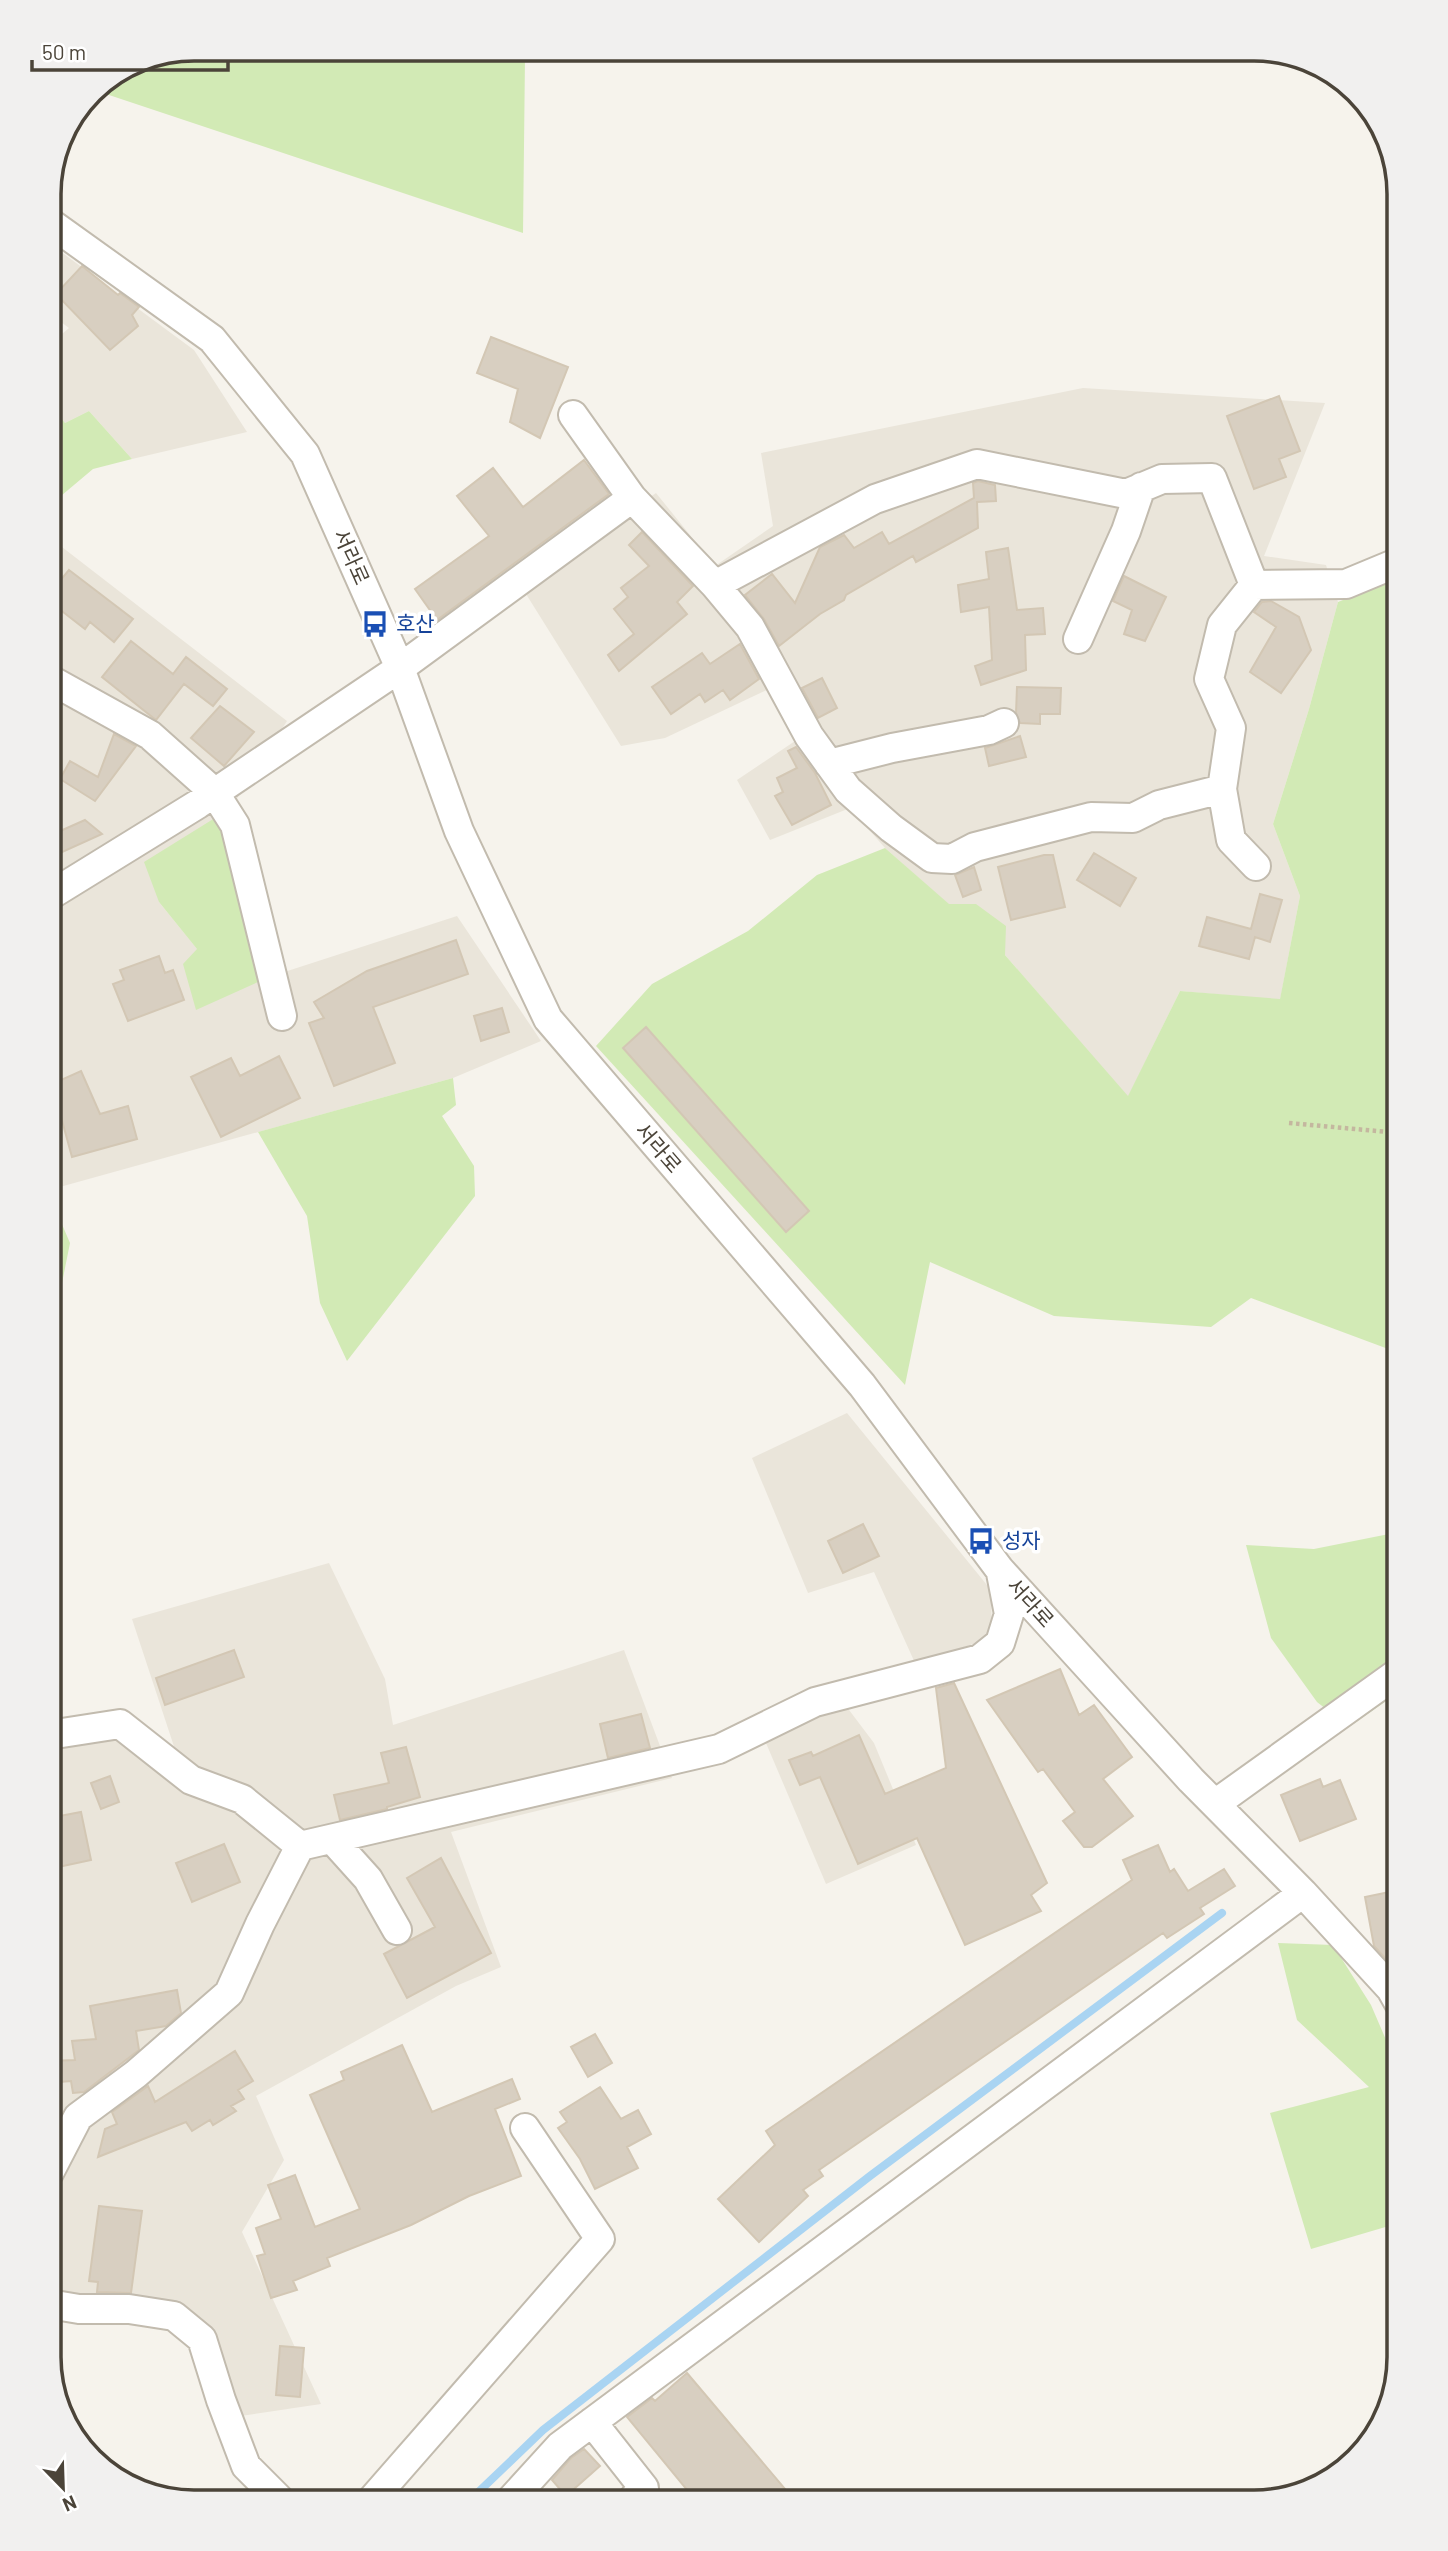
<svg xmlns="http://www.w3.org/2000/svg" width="1448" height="2551" font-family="Barlow,'Noto Sans KR',sans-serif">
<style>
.residential{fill:#eae5da}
.green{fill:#d2eab5}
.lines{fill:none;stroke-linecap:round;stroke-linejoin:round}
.stream{stroke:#a9d4f2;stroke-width:8}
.building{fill:#d8cfc1;stroke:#d3c7b4;stroke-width:2}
.minor-casing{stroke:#c2bbae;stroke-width:32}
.path{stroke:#c4b79f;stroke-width:4.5;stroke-dasharray:3.5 3.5;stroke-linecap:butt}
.minor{stroke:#fff;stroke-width:28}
.labels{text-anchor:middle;stroke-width:7;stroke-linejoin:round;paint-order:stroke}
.street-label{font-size:21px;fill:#4b4439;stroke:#fff}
.transit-label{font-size:21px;fill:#164399;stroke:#fff;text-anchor:start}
.rim{fill:none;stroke:#4b4439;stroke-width:3.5}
</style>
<rect width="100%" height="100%" fill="#f6f3ec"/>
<path class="residential" d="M 49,243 L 194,350 L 247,432 L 132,459 L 89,411 L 65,423 L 49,402 L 49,345 L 69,328 L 49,313 Z
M 1083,388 L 1325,403 L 1264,556 L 1326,565 L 1338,602 L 1309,709 L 1273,824 L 1300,896 L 1280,1000 L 1180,991 L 1128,1097 L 1005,955 L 885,848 L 850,808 L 770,840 L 737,780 L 801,737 L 771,688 L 665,738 L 621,746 L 521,586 L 656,493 L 715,566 L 773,526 L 761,453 Z
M 49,537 L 287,721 L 231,808 L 159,902 L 198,950 L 269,977 L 457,916 L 541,1041 L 453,1078 L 49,1190 Z
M 847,1413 L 991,1590 L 992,1638 L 915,1663 L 874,1572 L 808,1593 L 752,1458 Z
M 329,1563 L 385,1679 L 393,1725 L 624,1650 L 672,1778 L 451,1832 L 501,1967 L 456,1986 L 256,2096 L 284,2160 L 242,2232 L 321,2404 L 241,2416 L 201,2324 L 49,2292 L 49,1749 L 113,1738 L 188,1789 L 132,1619 Z
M 843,1702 L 874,1743 L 916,1845 L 826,1884 L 763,1736 Z"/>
<path class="green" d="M 187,50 L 525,58 L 523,233 L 94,90 L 139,60 Z
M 49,402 L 65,423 L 89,411 L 132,459 L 93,469 L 49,506 Z
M 1399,578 L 1399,1353 L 1251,1298 L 1211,1327 L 1054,1316 L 930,1262 L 905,1385 L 596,1046 L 652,984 L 748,931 L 817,875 L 885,848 L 949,904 L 976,904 L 1006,926 L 1005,955 L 1128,1096 L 1180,991 L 1280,999 L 1300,896 L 1273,824 L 1309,709 L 1338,602 Z
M 231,808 L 269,977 L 196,1010 L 183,964 L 197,949 L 159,902 L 144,862 Z
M 453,1078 L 456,1105 L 442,1116 L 474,1166 L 475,1196 L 347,1361 L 320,1303 L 307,1216 L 258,1132 Z
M 49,1194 L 70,1243 L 62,1283 L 49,1286 Z
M 1399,1532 L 1399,1692 L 1349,1727 L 1317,1702 L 1271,1638 L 1246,1545 L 1314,1549 Z
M 1278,1943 L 1333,1945 L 1371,2005 L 1399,2070 L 1399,2223 L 1311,2249 L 1270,2113 L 1369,2087 L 1297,2020 Z"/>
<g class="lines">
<path class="stream" d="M 468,2502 L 543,2430 L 870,2176 L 1222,1913"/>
</g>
<path class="building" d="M 82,266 L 118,295 L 120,293 L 139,307 L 132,315 L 138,326 L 110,350 L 56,294 Z
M 491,337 L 568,367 L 540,438 L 510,422 L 518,389 L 477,373 Z
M 1279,396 L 1300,451 L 1279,459 L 1286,477 L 1254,489 L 1227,416 Z
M 584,460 L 609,494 L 437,620 L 415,589 L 489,536 L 457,496 L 493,468 L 523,507 Z
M 978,481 L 995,485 L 996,501 L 977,502 L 978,528 L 916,562 L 913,556 L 846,595 L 844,600 L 820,614 L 779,646 L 764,619 L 745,595 L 772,574 L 795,603 L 820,547 L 844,535 L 854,548 L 882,532 L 889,544 L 974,498 L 973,483 Z
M 642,532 L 693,586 L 677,602 L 687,614 L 619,671 L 608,655 L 634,634 L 614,609 L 628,597 L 621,588 L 649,566 L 629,545 Z
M 1008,548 L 1017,610 L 1043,608 L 1045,634 L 1025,635 L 1026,670 L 981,685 L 975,666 L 992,660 L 989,607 L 961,612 L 958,585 L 989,579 L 986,552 Z
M 69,570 L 133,619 L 114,642 L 90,622 L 85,629 L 49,601 L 49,594 Z
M 1124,576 L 1166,597 L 1145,641 L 1124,634 L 1132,610 L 1113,601 Z
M 1271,601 L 1299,617 L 1311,650 L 1281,693 L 1250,672 L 1276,627 L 1254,612 L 1262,602 Z
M 131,641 L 173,674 L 186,657 L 227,689 L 213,706 L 184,684 L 156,720 L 102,677 Z
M 740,644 L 759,679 L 730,700 L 723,690 L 705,702 L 700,694 L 671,714 L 652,687 L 702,653 L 710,664 Z
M 822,678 L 837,708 L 818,718 L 802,688 Z
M 1017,687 L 1061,688 L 1060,714 L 1040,714 L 1040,724 L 1020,723 L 1016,713 Z
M 220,706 L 254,732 L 224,766 L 191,738 Z
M 114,734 L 136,746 L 95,801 L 60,779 L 70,761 L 98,777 Z
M 1020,736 L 1026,757 L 989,766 L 985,748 Z
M 796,747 L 815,773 L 831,805 L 792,825 L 775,796 L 783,792 L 777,778 L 797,768 L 788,751 Z
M 85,820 L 102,834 L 49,858 L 49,836 Z
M 1094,853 L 1136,878 L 1120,906 L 1077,880 Z
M 1044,855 L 1053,855 L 1065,907 L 1011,920 L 998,867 Z
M 974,867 L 981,890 L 963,897 L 955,875 Z
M 1260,894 L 1282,900 L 1270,942 L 1255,937 L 1249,959 L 1199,946 L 1207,917 L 1251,929 Z
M 456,940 L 468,974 L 373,1007 L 395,1063 L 334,1086 L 309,1023 L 324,1018 L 314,1002 L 367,971 Z
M 159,956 L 165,973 L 173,970 L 184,1000 L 128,1021 L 113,984 L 124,980 L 120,970 Z
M 502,1008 L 509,1032 L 481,1041 L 474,1016 Z
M 646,1027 L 809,1211 L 786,1232 L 623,1048 Z
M 279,1056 L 300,1098 L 221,1137 L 191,1077 L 231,1058 L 240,1076 Z
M 81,1071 L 100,1114 L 128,1106 L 137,1139 L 72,1157 L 52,1084 Z
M 863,1524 L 879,1556 L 843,1573 L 828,1541 Z
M 234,1650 L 244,1677 L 165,1705 L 156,1678 Z
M 1060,1669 L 1079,1715 L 1094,1705 L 1132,1757 L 1103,1779 L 1133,1816 L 1092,1847 L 1084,1847 L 1063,1821 L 1075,1812 L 1043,1769 L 1038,1772 L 987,1700 Z
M 954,1683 L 1047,1883 L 1031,1895 L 1041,1911 L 965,1945 L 917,1838 L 858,1864 L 820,1777 L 800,1785 L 789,1760 L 811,1752 L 813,1756 L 859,1735 L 885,1794 L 946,1768 L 936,1688 Z
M 641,1714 L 650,1748 L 608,1758 L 600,1724 Z
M 406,1747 L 420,1797 L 387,1807 L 387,1809 L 340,1820 L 334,1795 L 389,1783 L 381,1753 Z
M 110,1776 L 119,1802 L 101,1809 L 91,1783 Z
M 1320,1779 L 1323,1787 L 1340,1780 L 1356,1819 L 1300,1841 L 1281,1795 Z
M 81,1812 L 91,1860 L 49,1869 L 49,1818 Z
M 224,1844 L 240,1882 L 192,1902 L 176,1863 Z
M 1158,1845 L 1170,1872 L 1174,1869 L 1188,1891 L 1224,1869 L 1235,1886 L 1200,1908 L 1204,1914 L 1167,1938 L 1163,1933 L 819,2170 L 823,2176 L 803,2190 L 808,2196 L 759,2242 L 718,2199 L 775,2145 L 766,2131 L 1132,1880 L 1123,1860 Z
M 441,1858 L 491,1953 L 407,1998 L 384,1954 L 435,1927 L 407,1878 Z
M 1399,1890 L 1399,1971 L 1397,1971 L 1374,1946 L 1365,1897 Z
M 177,1990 L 181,2013 L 166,2026 L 136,2031 L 139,2050 L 84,2092 L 73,2093 L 71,2081 L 49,2083 L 49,2061 L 75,2060 L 72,2041 L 96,2039 L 90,2006 Z
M 595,2034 L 612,2063 L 588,2077 L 571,2047 Z
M 402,2045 L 432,2112 L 512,2079 L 520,2099 L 495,2109 L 521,2176 L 469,2196 L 411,2225 L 327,2258 L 330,2266 L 293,2281 L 297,2290 L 271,2298 L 257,2256 L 265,2254 L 256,2228 L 281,2219 L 268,2185 L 295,2175 L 315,2227 L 360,2209 L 310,2095 L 344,2080 L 341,2072 Z
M 235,2051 L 253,2081 L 238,2090 L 244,2099 L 231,2106 L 236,2111 L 213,2125 L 210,2120 L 192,2131 L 186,2122 L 98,2157 L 105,2129 L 117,2124 L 112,2112 L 148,2086 L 155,2102 Z
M 600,2087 L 621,2119 L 638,2110 L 651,2134 L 627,2147 L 638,2168 L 595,2189 L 580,2159 L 558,2128 L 567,2122 L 560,2112 Z
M 99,2206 L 142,2211 L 131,2293 L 97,2292 L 98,2282 L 89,2281 Z
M 280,2346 L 304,2348 L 300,2397 L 276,2395 Z
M 687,2373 L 796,2502 L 697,2502 L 627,2417 L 652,2398 L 655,2401 Z
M 584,2449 L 600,2466 L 566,2496 L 552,2480 L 571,2458 Z"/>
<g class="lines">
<defs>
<path id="minor" d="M 49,222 L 212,339 L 305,454 L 400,668 L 459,831 L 548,1019 L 862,1385 L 1000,1570 L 1191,1780 L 1303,1893 L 1391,1989 L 1399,2003
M 573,415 L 632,498 L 715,585 L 750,627 L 809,736 L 848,790 L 891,828 L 932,858 L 952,859 L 975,847 L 1091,817 L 1133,818 L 1159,805 L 1222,789
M 715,585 L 875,499 L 977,464 L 1126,494 L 1162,479 L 1212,478 L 1254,585 L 1346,584 L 1399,562
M 1254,585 L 1222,625 L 1209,679 L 1231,728 L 1222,789 L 1231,840 L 1256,866
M 1078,639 L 1126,531 L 1141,487
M 49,679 L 150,735 L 214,792 L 235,825 L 282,1016
M 829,764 L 892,748 L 989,730 L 1004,723
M 49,896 L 198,804 L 400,668 L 632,498
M 49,1735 L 120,1724 L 191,1780 L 242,1799 L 300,1846
M 1215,1804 L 1399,1672
M 332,1839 L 368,1879 L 397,1930
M 49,2173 L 78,2117 L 136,2074 L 229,1993 L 260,1924 L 300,1846 L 719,1749 L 815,1702 L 980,1659 L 1000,1643 L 1009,1614 L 1001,1573
M 49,2304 L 79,2309 L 129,2309 L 174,2316 L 202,2339 L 221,2400 L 246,2466 L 282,2502
M 592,2422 L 644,2488 L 630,2502
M 370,2502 L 600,2239 L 525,2128
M 509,2502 L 560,2446 L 1303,1893"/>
</defs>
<use href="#minor" class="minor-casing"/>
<path class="path" d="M 1289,1123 L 1399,1133"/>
<use href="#minor" class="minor"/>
</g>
<defs>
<symbol id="bus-bare" viewBox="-9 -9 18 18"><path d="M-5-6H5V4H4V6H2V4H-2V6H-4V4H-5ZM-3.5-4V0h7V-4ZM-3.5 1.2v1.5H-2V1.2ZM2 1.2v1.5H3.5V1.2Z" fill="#1a4fb4" stroke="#fff" stroke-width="2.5" paint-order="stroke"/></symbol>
</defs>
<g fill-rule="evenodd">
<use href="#bus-bare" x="356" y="605" width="38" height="38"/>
<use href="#bus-bare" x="962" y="1522" width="38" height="38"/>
</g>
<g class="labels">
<g class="street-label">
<text transform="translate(351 557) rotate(66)" y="7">서라로</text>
<text transform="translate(658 1148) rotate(49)" y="7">서라로</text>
<text transform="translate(1030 1603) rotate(48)" y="7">서라로</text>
</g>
<g class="transit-label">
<text x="396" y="631">호산</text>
<text x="1002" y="1548">성자</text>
</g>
</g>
<path d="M0 0H1448V2551H0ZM194 61H1254A133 133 0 0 1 1387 194V2357A133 133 0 0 1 1254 2490H194A133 133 0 0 1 61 2357V194A133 133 0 0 1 194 61Z" fill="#f1f0ef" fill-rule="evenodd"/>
<path class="rim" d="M194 61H1254A133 133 0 0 1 1387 194V2357A133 133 0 0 1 1254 2490H194A133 133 0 0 1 61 2357V194A133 133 0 0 1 194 61Z"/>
<g transform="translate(63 2488) rotate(157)" stroke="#ffffff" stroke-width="5" paint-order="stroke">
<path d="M0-5L12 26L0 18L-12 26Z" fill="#4b4439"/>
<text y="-10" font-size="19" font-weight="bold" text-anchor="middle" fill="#4b4439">N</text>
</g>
<path d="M32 60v10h196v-10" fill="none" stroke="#4b4439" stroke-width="3.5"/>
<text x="42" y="60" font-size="21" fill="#4b4439" stroke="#ffffff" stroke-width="5" paint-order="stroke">50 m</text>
</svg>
